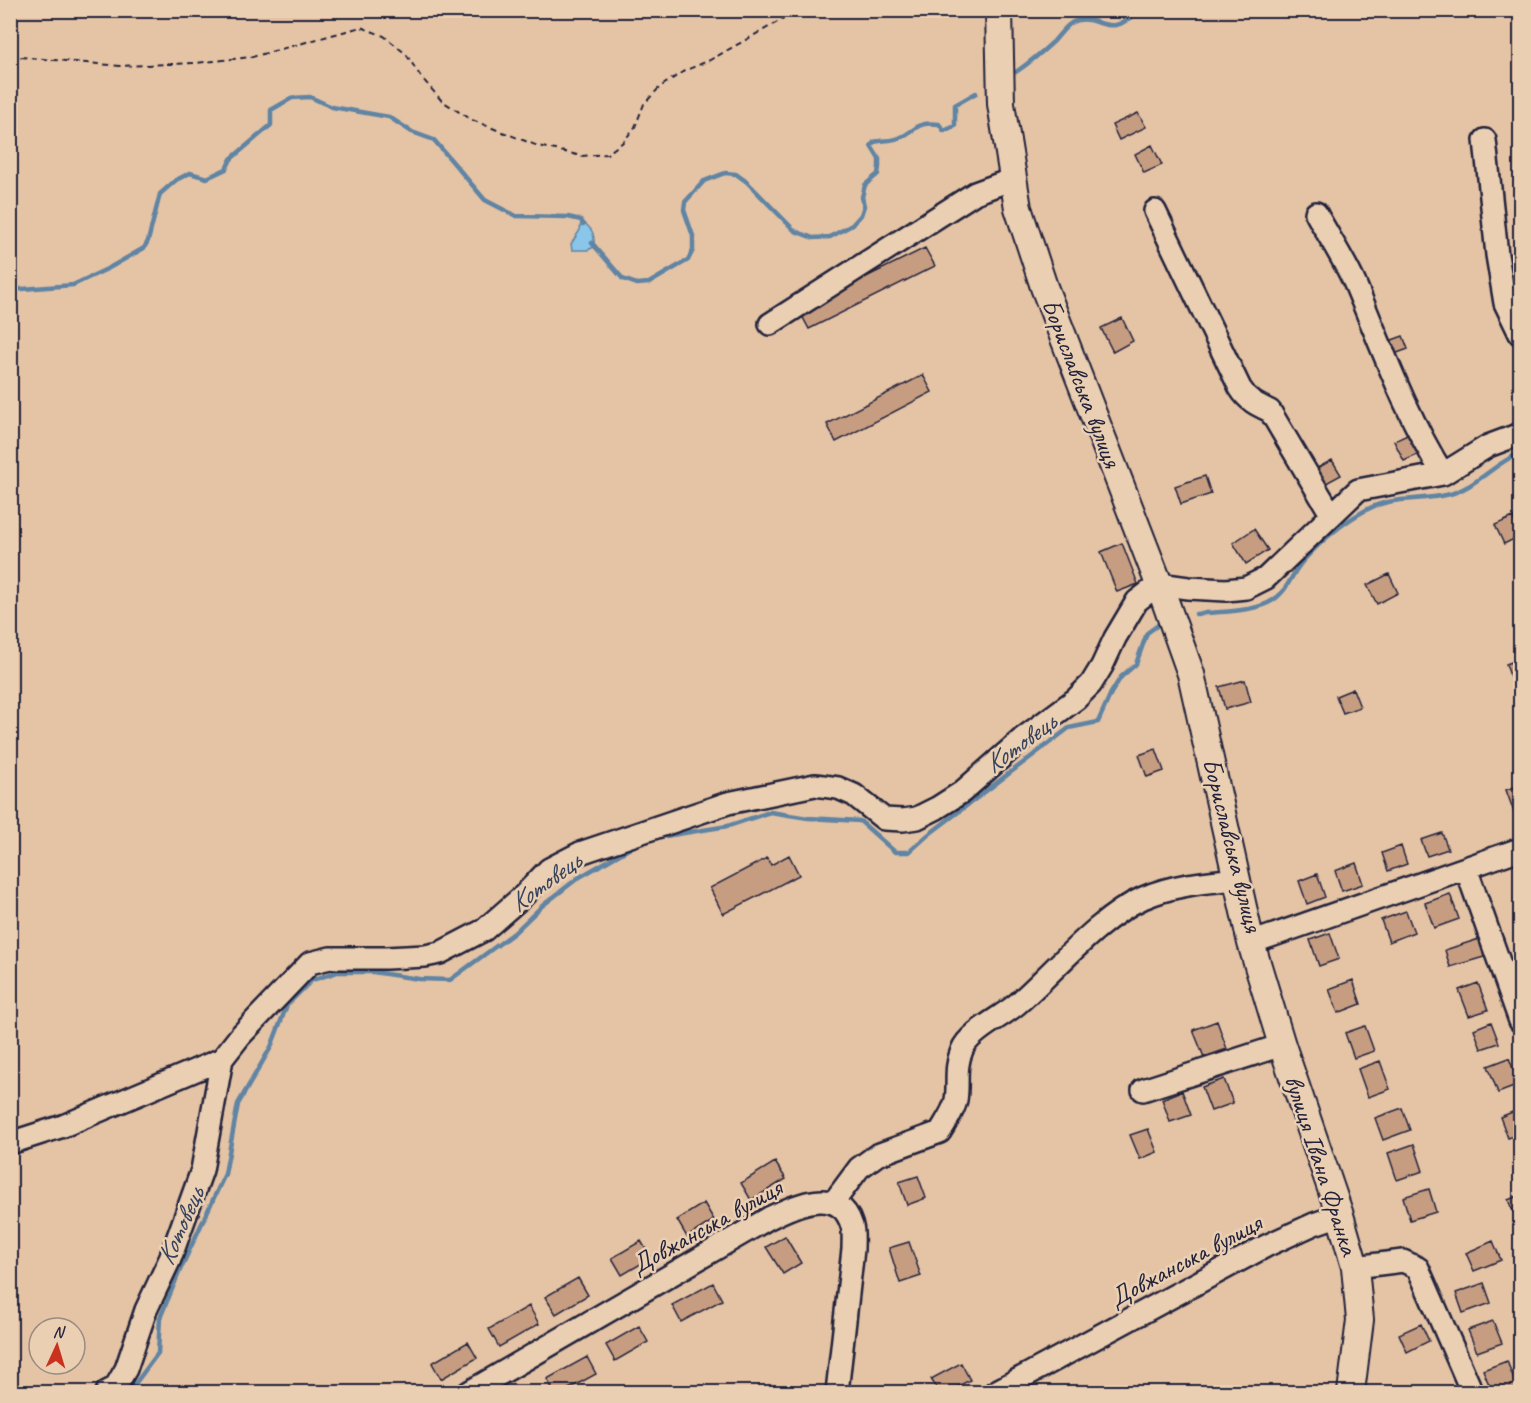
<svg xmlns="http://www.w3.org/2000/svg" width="1531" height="1403" font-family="Caveat,sans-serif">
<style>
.water{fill:#89c6e9;stroke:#6084a3;stroke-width:1.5}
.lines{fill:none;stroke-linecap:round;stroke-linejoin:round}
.stream{stroke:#6084a3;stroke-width:4.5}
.building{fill:#c79d82;stroke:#22223b;stroke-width:1.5}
.minor-casing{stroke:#22223b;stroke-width:26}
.major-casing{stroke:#22223b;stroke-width:30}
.path{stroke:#22223b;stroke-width:2;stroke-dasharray:6 4.5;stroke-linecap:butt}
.minor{stroke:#eacfb2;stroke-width:21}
.major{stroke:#eacfb2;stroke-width:26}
.labels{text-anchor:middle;stroke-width:5;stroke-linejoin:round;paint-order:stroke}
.street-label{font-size:26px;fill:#22223b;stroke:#eacfb2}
.water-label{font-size:27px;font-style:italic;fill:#37435e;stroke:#eacfb2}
</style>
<rect width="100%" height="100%" fill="#e5c4a6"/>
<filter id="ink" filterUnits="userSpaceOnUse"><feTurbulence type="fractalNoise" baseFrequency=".0167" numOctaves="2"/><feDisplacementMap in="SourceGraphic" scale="12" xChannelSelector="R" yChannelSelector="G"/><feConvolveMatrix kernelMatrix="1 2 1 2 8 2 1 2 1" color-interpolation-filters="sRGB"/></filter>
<g filter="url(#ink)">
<path class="water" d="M 581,220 C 592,229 595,232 594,247 L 588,250 L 572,250 L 571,244 L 580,230 Z"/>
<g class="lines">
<path class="stream" d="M 1016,72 C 1029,63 1041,53 1053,42 C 1059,36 1065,26 1073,22 C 1097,11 1109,43 1138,10
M 592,243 L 623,279 L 637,284 L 649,283 L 688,260 L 693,250 L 693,236 L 684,210 L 685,202 L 704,181 L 725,173 L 736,174 L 747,182 L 795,231 L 813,238 L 830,237 L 852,225 L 861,215 L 864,206 L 862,197 L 865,185 L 878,174 L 879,167 L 879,159 L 871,146 L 874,142 C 882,140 892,141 899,138 C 917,131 915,121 939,124 L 944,131 L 955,126 L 955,105 L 976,93
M 10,290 L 73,285 L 109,268 L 144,248 L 148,241 L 160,194 L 176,180 L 190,173 L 207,178 L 226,169 L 231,159 L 271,125 L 271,110 L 292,98 L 310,97 L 332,107 L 389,117 L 412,132 L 434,140 L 485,200 L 516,216 L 568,217 L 581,220 L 583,224
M 1196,614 C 1217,612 1249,612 1268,603 C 1287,594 1290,576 1302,562 C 1320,542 1342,523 1366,510 C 1391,496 1419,501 1446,495 C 1475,489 1494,463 1520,453
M 653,838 L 728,826 L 770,812 L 808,818 L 860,821 L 895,852 L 909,852 L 928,835 L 1069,728 L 1098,722 L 1111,693 L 1121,677 L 1136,664 L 1147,633 L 1158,625
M 129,1392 L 158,1353 L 160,1318 L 181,1268 L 225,1174 L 238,1104 L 271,1047 L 287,1005 L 312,980 L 337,972 L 373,972 L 419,979 L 450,980 L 514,933 L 542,906 L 578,878 L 639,843"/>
</g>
<path class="building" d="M 1138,113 L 1146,127 L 1119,140 L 1112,125 Z
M 1152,145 L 1162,165 L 1144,173 L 1135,154 Z
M 925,248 L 935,266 L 809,329 L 799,310 Z
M 1122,318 L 1133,341 L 1113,352 L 1101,328 Z
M 1403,336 L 1408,349 L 1389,356 L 1384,343 Z
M 923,375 L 932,392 L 836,442 L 827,424 Z
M 1414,432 L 1424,452 L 1404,461 L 1394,441 Z
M 1332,460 L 1341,475 L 1319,487 L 1310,472 Z
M 1205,476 L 1211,494 L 1181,504 L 1175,486 Z
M 1513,517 L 1520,536 L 1504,544 L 1495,525 Z
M 1254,529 L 1268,550 L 1246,564 L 1233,543 Z
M 1122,543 L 1138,584 L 1117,592 L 1101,552 Z
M 1389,574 L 1398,593 L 1377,604 L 1367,585 Z
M 1520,659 L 1520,679 L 1512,682 L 1506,664 Z
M 1245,680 L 1251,702 L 1225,709 L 1219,687 Z
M 1353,689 L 1360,707 L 1343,713 L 1336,696 Z
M 1156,749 L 1164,771 L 1147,777 L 1139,755 Z
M 1520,785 L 1520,810 L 1514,812 L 1506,790 Z
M 1442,833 L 1448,849 L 1427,856 L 1421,840 Z
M 1401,846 L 1407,864 L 1388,871 L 1382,853 Z
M 789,855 L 799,875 L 723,914 L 710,888 L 767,858 L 771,865 Z
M 1356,863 L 1363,884 L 1342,891 L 1335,871 Z
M 1317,874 L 1325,897 L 1307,904 L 1299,881 Z
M 1450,894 L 1459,919 L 1434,928 L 1425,903 Z
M 1406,911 L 1414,932 L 1389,942 L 1381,920 Z
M 1330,933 L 1339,959 L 1319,966 L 1310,940 Z
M 1479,939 L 1484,957 L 1450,967 L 1445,950 Z
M 1353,980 L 1361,1004 L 1338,1013 L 1329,989 Z
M 1478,983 L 1488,1010 L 1469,1016 L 1459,990 Z
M 1217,1021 L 1227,1049 L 1204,1057 L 1193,1030 Z
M 1491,1022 L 1499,1043 L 1481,1049 L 1474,1029 Z
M 1365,1026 L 1374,1051 L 1354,1058 L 1345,1033 Z
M 1509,1058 L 1519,1085 L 1498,1093 L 1488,1066 Z
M 1380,1061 L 1390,1089 L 1368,1097 L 1358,1069 Z
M 1224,1079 L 1233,1103 L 1211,1111 L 1202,1087 Z
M 1182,1091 L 1191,1115 L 1170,1122 L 1162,1099 Z
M 1402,1108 L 1410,1130 L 1383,1140 L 1375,1118 Z
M 1520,1109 L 1520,1134 L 1508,1138 L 1500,1117 Z
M 1148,1129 L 1157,1152 L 1140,1159 L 1130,1135 Z
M 1414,1144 L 1423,1171 L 1397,1180 L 1388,1153 Z
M 775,1162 L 786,1179 L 751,1200 L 741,1183 Z
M 918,1176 L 926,1198 L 907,1205 L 899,1182 Z
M 1429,1189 L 1436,1212 L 1410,1220 L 1403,1197 Z
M 1520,1195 L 1520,1216 L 1516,1218 L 1508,1200 Z
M 704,1203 L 714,1220 L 687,1237 L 677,1220 Z
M 785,1236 L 801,1263 L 783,1274 L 766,1247 Z
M 641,1241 L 651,1258 L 622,1275 L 612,1258 Z
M 1493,1241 L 1501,1260 L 1474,1271 L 1466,1253 Z
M 909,1242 L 921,1276 L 900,1283 L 889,1248 Z
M 578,1278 L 588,1295 L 556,1314 L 545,1297 Z
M 713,1283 L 722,1300 L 681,1322 L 672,1305 Z
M 1484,1283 L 1491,1303 L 1463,1313 L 1456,1293 Z
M 529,1306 L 539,1324 L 499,1347 L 489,1329 Z
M 1493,1321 L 1502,1343 L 1477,1352 L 1468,1330 Z
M 1421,1324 L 1429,1341 L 1407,1352 L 1399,1334 Z
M 639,1326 L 648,1342 L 615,1361 L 606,1345 Z
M 468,1342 L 477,1358 L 441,1379 L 432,1363 Z
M 587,1357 L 596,1374 L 563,1392 L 554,1392 L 547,1379 Z
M 1507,1361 L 1517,1388 L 1505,1392 L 1492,1392 L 1483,1370 Z
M 961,1363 L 970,1380 L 947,1392 L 939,1392 L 931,1379 Z"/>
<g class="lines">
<defs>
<path id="minor" d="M 1485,140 L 1497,255 L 1505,303 L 1520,334
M 1155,211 L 1240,388 C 1248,401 1257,405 1270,411 L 1331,514
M 1316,213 C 1329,237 1345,261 1356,286 C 1383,350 1406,415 1443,474
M 770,324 L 975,193 L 1013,179
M 1466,868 L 1520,1021
M 1251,943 L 1520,849
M 1143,1090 L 1282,1045
M 10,1143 L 63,1126 L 222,1059
M 833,1203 L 859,1168 L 877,1155 L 940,1132 C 945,1123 954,1111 956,1100 C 959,1083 954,1069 962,1050 C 969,1032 1002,1017 1017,1004 C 1055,971 1098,918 1143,898 C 1172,885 1205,882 1237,879
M 1355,1267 L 1403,1261 L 1418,1268 L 1472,1392
M 107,1392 L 115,1388 L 126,1369 L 146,1310 L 170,1259 L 202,1170 L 222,1059 L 240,1036 L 310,963 L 330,958 L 386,958 L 425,956 L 440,953 L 484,930 L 523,896 L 549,869 L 580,853 L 728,803 L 815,785 L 838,788 L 854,795 L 884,819 L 903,820 L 917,818 L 937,808 L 962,792 L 1022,739 L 1076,699 L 1091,684 L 1102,666 L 1115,638 L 1137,601 L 1159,584 L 1188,588 L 1226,590 L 1246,588 L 1266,578 L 1358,490 L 1443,474 L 1488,446 L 1520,434
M 469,1392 L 769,1218 C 795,1205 840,1184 852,1226 C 854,1233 853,1242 853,1249 L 837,1392
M 995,1392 L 1266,1246 L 1314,1224 L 1340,1215"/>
<path id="major" d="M 999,10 L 1001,104 L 1018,208 L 1044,287 L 1159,584 L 1191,674 L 1251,943 L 1282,1045 L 1340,1215 L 1355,1267 L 1360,1320 L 1351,1392"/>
</defs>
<use href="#minor" class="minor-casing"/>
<use href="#major" class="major-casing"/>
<path class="path" d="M 10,56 L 120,66 L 195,63 L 252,57 L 361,27 L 384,36 L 406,54 L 421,77 L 442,101 L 472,120 L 538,146 L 582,156 L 607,154 L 623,142 L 635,127 L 644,104 L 660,87 L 684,71 L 710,60 L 799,10"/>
<use href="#minor" class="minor"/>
<use href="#major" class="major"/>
</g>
</g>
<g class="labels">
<g class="street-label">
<text transform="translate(1082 383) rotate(69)" y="9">Бориславська вулиця</text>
<text transform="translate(1233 845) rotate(76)" y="9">Бориславська вулиця</text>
<text transform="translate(1322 1165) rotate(72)" y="9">вулиця Івана Франка</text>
<text transform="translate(706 1226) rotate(-29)" y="9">Довжанська вулиця</text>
<text transform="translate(1185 1260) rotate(-28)" y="9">Довжанська вулиця</text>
</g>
<g class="water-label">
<text transform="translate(1020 743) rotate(-36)" y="9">Котовець</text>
<text transform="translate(545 882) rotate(-36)" y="9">Котовець</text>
<text transform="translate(180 1226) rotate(-66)" y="9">Котовець</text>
</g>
</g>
<rect width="1531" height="1403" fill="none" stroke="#eacfb2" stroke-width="36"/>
<rect x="18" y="18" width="1495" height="1367" fill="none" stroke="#22223b" stroke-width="2" filter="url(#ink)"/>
<g transform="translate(57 1346) rotate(4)"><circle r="28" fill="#eacfb2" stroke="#9a8a82" stroke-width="1.5"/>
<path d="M0-4.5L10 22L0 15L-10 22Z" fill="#c8321e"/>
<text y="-9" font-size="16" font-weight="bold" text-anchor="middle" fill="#22223b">N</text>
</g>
</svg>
